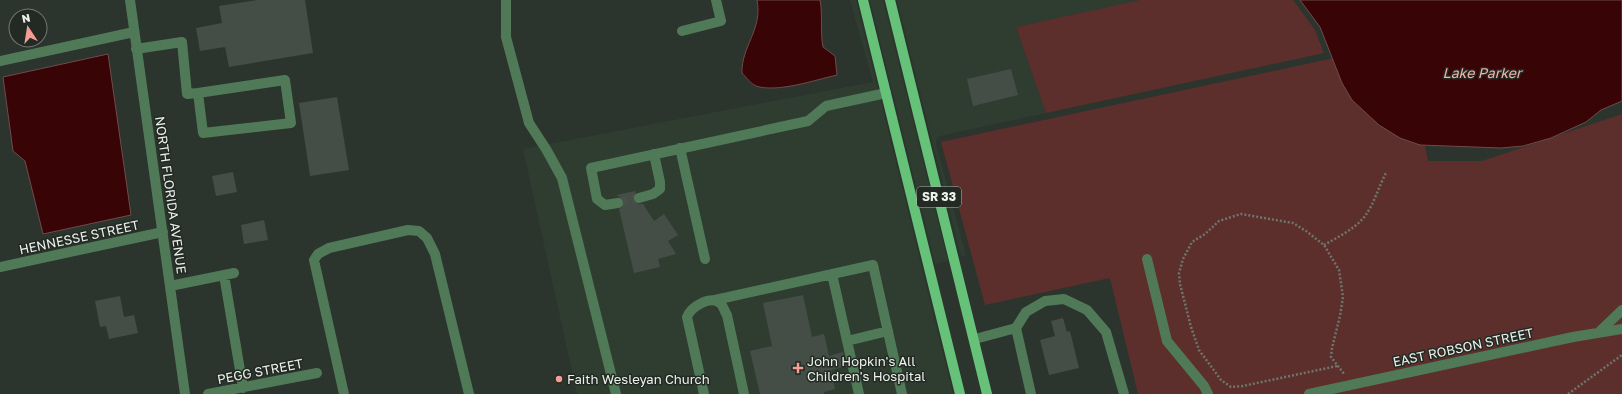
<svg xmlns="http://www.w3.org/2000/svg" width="1622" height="394" font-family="'Golos Text',sans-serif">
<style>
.built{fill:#2f3d31}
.green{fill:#5d2f2c}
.water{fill:#390406;stroke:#6f4b4b}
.building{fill:#454e46}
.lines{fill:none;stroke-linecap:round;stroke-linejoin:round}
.minor-tunnel{stroke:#48504a;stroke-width:10;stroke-dasharray:10 5;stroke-linecap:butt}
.path{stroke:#6d756e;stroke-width:2.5;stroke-dasharray:2 2;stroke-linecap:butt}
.minor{stroke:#507a57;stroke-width:10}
.major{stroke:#66c279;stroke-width:10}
.poi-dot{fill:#f59c95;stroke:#222a23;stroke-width:1.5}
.labels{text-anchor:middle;stroke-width:3;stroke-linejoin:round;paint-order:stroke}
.shield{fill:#222a23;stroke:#afb5b0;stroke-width:1}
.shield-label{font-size:12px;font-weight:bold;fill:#ecf1ec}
.street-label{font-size:13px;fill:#ecf1ec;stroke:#222a23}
.poi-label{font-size:13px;fill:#ecf1ec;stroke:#222a23;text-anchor:start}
.water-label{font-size:14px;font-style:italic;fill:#f5b3ad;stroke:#222a23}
</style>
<rect width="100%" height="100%" fill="#2b342d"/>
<path class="built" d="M 850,0 L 856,0 L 953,394 L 577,394 L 523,149 L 873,82 Z
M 870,0 L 883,0 L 948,261 L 935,264 Z
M 897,0 L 1140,0 L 1016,27 L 1046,113 L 940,136 L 937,138 L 936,144 L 966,255 L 961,257 Z"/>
<path class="green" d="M 1140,0 L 1293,0 L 1315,30 L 1324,53 L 1046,113 L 1016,27 Z
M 1404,43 L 1428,161 L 1482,161 L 1622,114 L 1622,394 L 1138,394 L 1110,278 L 985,305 L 941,142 Z"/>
<path class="water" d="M 757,0 L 820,0 C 823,16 820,32 823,47 L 835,56 L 837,75 C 815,80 777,93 756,86 C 751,84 746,77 742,73 C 741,47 763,29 757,0 Z
M 1300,0 L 1622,0 L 1622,101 L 1601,110 L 1586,122 L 1551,138 L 1523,146 L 1501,148 L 1420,145 L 1400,138 L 1379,125 L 1352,100 L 1342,83 L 1320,27 Z
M 108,54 L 131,215 L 43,234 L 25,161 L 13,151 L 3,77 Z"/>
<path class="building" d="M 257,0 L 305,0 L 313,53 L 229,67 L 225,47 L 200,51 L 196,28 L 222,23 L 219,6 Z
M 1011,69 L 1018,95 L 973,106 L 967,79 Z
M 337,97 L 349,170 L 310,176 L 299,103 Z
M 233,172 L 237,192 L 216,196 L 212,176 Z
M 635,191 L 636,193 L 633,197 L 634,202 L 638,204 L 643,204 L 654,221 L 664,214 L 678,235 L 668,241 L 676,254 L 658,259 L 660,267 L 634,273 L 619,209 L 624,206 L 624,202 L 623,199 L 616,195 Z
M 264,220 L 268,240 L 244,244 L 241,225 Z
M 803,295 L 812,337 L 824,334 L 829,356 L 843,352 L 846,366 L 831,370 L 835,389 L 824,392 L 824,394 L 760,394 L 750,351 L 772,346 L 763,303 Z
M 120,296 L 124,317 L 134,315 L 138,333 L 109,339 L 106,326 L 100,327 L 95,301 Z
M 1063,318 L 1067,332 L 1070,331 L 1079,368 L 1049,375 L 1040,340 L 1055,336 L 1051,321 Z"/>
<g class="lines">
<path class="minor-tunnel" d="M 618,203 L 639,198"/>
<path class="path" d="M 1324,245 C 1338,237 1355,229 1365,216 C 1374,204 1379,186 1386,173
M 1337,366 L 1243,386 L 1231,387 L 1221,380 L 1199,350 L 1191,327 L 1180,284 L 1179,273 L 1183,259 L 1192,242 L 1205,234 L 1219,221 L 1228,218 L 1241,214 L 1293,223 L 1306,231 L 1324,245 L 1339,270 L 1343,297 L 1340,316 L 1332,348 L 1331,357 L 1345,375
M 1568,394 L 1622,355"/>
<path class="minor" d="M 130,0 L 185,394
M 506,0 L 506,37 L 529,123 L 546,149 L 562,178 L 616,394
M 682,31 L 721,21 L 716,0
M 136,49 L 182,42 L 187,94 L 198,93 L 285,80 L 291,123 L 203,133 L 198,93
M 0,61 L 134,32
M 680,148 L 705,259
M 639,198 L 653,194 L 660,189 L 660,182 L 654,154
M 618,203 L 605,205 L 597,199 L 591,168 L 808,121 L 826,106 L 886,93
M 1147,259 L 1167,341 L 1204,386 L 1208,394
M 0,267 L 163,232
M 832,274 L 859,394
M 224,275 L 243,388
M 170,286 L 234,273
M 715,300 L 873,265 L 902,394
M 1016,328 L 1026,312 L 1045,301 L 1064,299 L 1087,310 L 1106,332 L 1124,394
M 1599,332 L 1622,310
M 975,339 L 1016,328 L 1031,394
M 847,341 L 888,331
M 208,394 L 317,373
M 344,394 L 314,260 L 318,254 L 329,248 L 408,230 L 419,231 L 427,238 L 435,254 L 469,394
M 704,394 L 687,317 C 691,307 711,294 721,304 C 723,306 725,312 727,315 L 744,394
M 1309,394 L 1573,337 L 1622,329"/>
<path class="major" d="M 863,0 L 960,394
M 890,0 L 987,394"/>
</g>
<g class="poi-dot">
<path d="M796 362h4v4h4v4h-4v4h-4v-4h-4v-4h4z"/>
<circle cx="559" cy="379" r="4"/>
</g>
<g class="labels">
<rect class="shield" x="917" y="187" width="44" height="20" rx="3"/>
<g class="shield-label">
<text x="939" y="201">SR 33</text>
</g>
<g class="street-label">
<text transform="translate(171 195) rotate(82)" y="5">NORTH FLORIDA AVENUE</text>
<text transform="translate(79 237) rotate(-12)" y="5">HENNESSE STREET</text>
<text transform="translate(1463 347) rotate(-12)" y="5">EAST ROBSON STREET</text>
<text transform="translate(260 371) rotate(-11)" y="5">PEGG STREET</text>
</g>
<g class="poi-label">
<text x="807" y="366">John Hopkin's All<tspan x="807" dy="15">Children's Hospital</tspan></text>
<text x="567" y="384">Faith Wesleyan Church</text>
</g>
<g class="water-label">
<text x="1482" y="78">Lake Parker</text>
</g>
</g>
<g transform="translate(28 28) rotate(348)"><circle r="19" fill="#222a23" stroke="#737a73"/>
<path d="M0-3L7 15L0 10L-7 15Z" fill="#f59c95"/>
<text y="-6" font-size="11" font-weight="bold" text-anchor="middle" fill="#ecf1ec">N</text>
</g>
</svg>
